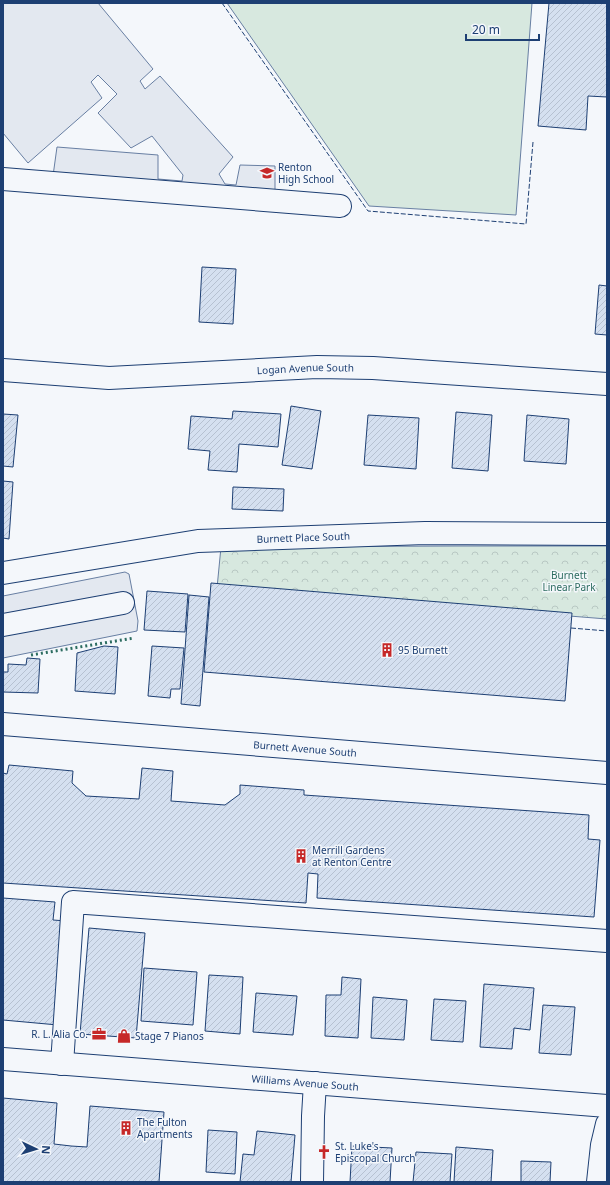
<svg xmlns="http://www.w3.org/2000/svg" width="610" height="1185" font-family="'Noto Sans',sans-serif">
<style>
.park{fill:url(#park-crowns);stroke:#687fa3}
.pitch{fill:#d7e8df;stroke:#687fa3}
.parking{fill:#e3e8f0;stroke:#687fa3}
.building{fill:url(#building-hatch);stroke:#1d3f73}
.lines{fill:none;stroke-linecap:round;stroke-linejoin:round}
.minor-casing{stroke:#1d3f73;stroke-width:24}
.minor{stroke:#f4f7fb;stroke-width:22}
.hedge{stroke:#2c6c60;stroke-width:3;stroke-dasharray:2 3;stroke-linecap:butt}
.fence{stroke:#1d3f73;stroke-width:1;stroke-dasharray:5 2;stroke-linecap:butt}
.labels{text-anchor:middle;stroke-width:3;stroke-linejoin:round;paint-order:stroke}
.poi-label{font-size:10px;fill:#1d3f73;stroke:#f4f7fb;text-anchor:start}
.street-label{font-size:10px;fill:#1d3f73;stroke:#f4f7fb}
.park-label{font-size:10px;fill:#2c6c60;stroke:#f4f7fb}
</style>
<defs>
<pattern id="park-crowns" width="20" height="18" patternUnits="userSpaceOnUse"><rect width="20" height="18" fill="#d7e8df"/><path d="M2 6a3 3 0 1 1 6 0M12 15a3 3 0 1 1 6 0" fill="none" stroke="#b8c8c3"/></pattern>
<pattern id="building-hatch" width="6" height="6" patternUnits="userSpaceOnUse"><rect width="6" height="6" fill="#d5e0f0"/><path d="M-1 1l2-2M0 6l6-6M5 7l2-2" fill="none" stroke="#b6c1d1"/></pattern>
</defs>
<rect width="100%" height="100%" fill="#f4f7fb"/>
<path class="park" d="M 456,546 L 607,546 L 607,619 L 217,588 L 221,547 Z"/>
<path class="pitch" d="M 227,3 L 532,3 L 516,215 L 369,206 Z"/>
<path class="parking" d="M 3,3 L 98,3 L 153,69 L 140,81 L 145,89 L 160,76 L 233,157 L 219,174 L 225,184 L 236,185 L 240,165 L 275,166 L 275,201 L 52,183 L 57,147 L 158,155 L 158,179 L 182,181 L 183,175 L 152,136 L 131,148 L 98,113 L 117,94 L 98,75 L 91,82 L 102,98 L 28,163 L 3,133 Z
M 125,572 L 129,574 L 138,621 L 137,631 L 3,658 L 3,596 Z"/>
<path class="building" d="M 549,3 L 607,3 L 607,97 L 588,96 L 586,130 L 538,126 Z
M 202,267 L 236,269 L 233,324 L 199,322 Z
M 599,285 L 607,286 L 607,335 L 595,334 Z
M 291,406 L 321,411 L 312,469 L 282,465 Z
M 233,411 L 281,414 L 278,447 L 239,444 L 237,472 L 208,470 L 210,451 L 188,449 L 191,416 L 232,419 Z
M 456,412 L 492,415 L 488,471 L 452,468 Z
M 3,414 L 18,415 L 13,467 L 3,466 Z
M 368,415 L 419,418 L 416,469 L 364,465 Z
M 527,415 L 569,419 L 566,464 L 524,461 Z
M 3,481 L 13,482 L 9,539 L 3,538 Z
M 233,487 L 284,489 L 283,511 L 232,509 Z
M 211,583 L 572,613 L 565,701 L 204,672 Z
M 147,591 L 188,594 L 185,632 L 144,630 Z
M 189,595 L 209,597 L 200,706 L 181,704 Z
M 104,646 L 118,647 L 115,694 L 75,691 L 77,653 Z
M 152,646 L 184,648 L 180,689 L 171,689 L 170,698 L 148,696 Z
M 27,658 L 40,659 L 38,693 L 3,692 L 3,672 L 8,672 L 8,664 L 26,665 Z
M 9,765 L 73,771 L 72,783 L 86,796 L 139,799 L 142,768 L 173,771 L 171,801 L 225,805 L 240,794 L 240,785 L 304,790 L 304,795 L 589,815 L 588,839 L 600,840 L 594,917 L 317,898 L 318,874 L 308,873 L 306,903 L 3,883 L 3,773 L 7,774 Z
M 3,898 L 55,902 L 53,920 L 67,921 L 58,1025 L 3,1020 Z
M 89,928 L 145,933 L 136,1038 L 80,1034 Z
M 144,968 L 197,972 L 193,1025 L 141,1021 Z
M 209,975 L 243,977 L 240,1034 L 205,1031 Z
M 342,977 L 361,979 L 358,1038 L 325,1036 L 326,995 L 341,995 Z
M 484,984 L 534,988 L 530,1030 L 514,1028 L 512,1049 L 480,1047 Z
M 256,993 L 297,996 L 293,1035 L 253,1032 Z
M 373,997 L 407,1000 L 404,1040 L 371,1038 Z
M 434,999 L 466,1001 L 463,1042 L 431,1040 Z
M 543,1005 L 575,1007 L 571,1055 L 539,1053 Z
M 3,1098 L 57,1103 L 54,1144 L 71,1146 L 87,1147 L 90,1106 L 164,1112 L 159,1182 L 3,1182 Z
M 208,1130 L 237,1132 L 235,1174 L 206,1172 Z
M 257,1131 L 295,1135 L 291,1182 L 240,1182 L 243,1154 L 254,1155 Z
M 352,1146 L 392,1148 L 390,1182 L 350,1182 Z
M 456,1147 L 493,1150 L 491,1182 L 454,1182 Z
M 416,1152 L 452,1154 L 450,1182 L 413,1182 Z
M 521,1161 L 551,1162 L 550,1182 L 521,1182 Z"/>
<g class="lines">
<defs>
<g id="minor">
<path d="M 3,179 L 340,206"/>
<path id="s1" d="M 3,370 L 109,378 L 317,367 L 373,368 L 607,384"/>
<path id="s2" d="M 3,573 L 198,541 L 425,533 L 607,534"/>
<path d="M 3,625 L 123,603"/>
<path id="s3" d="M 3,724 L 607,773"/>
<path id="s4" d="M 3,1059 L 607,1106"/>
<path d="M 62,1064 L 73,902 L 607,941"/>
<path d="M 312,1182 L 313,1116 L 315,1083"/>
<path d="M 598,1182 L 602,1145 L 607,1124"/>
</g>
</defs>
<use href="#minor" class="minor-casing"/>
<use href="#minor" class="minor"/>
<path class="hedge" d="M 31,655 L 134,638"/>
<path class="fence" d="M 222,3 L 368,211 L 526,224 L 533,142
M 571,628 L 607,631"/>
</g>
<defs>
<symbol id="school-bare" viewBox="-9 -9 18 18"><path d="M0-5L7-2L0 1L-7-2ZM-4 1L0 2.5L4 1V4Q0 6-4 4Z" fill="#c62828" stroke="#f4f7fb" stroke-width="2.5" paint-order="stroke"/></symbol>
<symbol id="building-bare" viewBox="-9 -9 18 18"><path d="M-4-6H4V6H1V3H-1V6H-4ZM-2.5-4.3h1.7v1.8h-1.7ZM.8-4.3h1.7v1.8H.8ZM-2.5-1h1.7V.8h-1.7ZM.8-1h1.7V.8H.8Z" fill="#c62828" stroke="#f4f7fb" stroke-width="2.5" paint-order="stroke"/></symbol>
<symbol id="office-bare" viewBox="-9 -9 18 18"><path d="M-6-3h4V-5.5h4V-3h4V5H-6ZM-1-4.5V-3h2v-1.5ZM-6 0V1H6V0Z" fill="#c62828" stroke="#f4f7fb" stroke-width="2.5" paint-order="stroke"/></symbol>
<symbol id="shop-bare" viewBox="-9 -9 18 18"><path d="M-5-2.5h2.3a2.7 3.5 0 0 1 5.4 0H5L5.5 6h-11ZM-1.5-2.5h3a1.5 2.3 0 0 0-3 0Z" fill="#c62828" stroke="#f4f7fb" stroke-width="2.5" paint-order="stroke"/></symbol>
<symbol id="church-bare" viewBox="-9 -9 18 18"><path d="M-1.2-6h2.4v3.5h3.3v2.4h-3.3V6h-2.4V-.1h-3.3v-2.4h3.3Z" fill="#c62828" stroke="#f4f7fb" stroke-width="2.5" paint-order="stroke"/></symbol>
</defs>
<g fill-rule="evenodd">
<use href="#school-bare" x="257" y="163" width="20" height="20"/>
<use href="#building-bare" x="377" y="640" width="20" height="20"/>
<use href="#building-bare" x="291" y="846" width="20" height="20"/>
<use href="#office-bare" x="89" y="1024" width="20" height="20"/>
<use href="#shop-bare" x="114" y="1026" width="20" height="20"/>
<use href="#building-bare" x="116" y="1118" width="20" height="20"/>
<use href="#church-bare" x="314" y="1142" width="20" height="20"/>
</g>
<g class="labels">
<g class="poi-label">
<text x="278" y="171">Renton<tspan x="278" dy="12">High School</tspan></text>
<text x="398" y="654">95 Burnett</text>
<text x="312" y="854">Merrill Gardens<tspan x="312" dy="12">at Renton Centre</tspan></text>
<text x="88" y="1038" text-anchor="end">R. L. Alia Co.</text>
<text x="135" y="1040">Stage 7 Pianos</text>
<text x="137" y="1126">The Fulton<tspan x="137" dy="12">Apartments</tspan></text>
<text x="335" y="1150">St. Luke's<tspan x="335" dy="12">Episcopal Church</tspan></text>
</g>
<g class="street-label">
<text dy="4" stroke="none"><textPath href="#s1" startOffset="303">Logan Avenue South</textPath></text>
<text dy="4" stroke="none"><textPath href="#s2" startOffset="303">Burnett Place South</textPath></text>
<text dy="4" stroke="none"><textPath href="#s3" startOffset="303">Burnett Avenue South</textPath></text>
<text dy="4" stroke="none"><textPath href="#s4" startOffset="303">Williams Avenue South</textPath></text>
</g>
<g class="park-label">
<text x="569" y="579">Burnett<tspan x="569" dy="12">Linear Park</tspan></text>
</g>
</g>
<rect width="610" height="1185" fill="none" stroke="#1d3f73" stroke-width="8"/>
<g transform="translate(36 1149) rotate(94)" stroke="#f4f7fb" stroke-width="3" paint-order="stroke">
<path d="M0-3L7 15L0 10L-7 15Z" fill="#1d3f73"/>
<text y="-6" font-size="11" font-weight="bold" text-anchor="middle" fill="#1d3f73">N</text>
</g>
<path d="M466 34v6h73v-6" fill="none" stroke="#1d3f73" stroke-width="2"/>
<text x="472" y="34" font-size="12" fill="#1d3f73" stroke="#f4f7fb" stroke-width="3" paint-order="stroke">20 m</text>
</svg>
